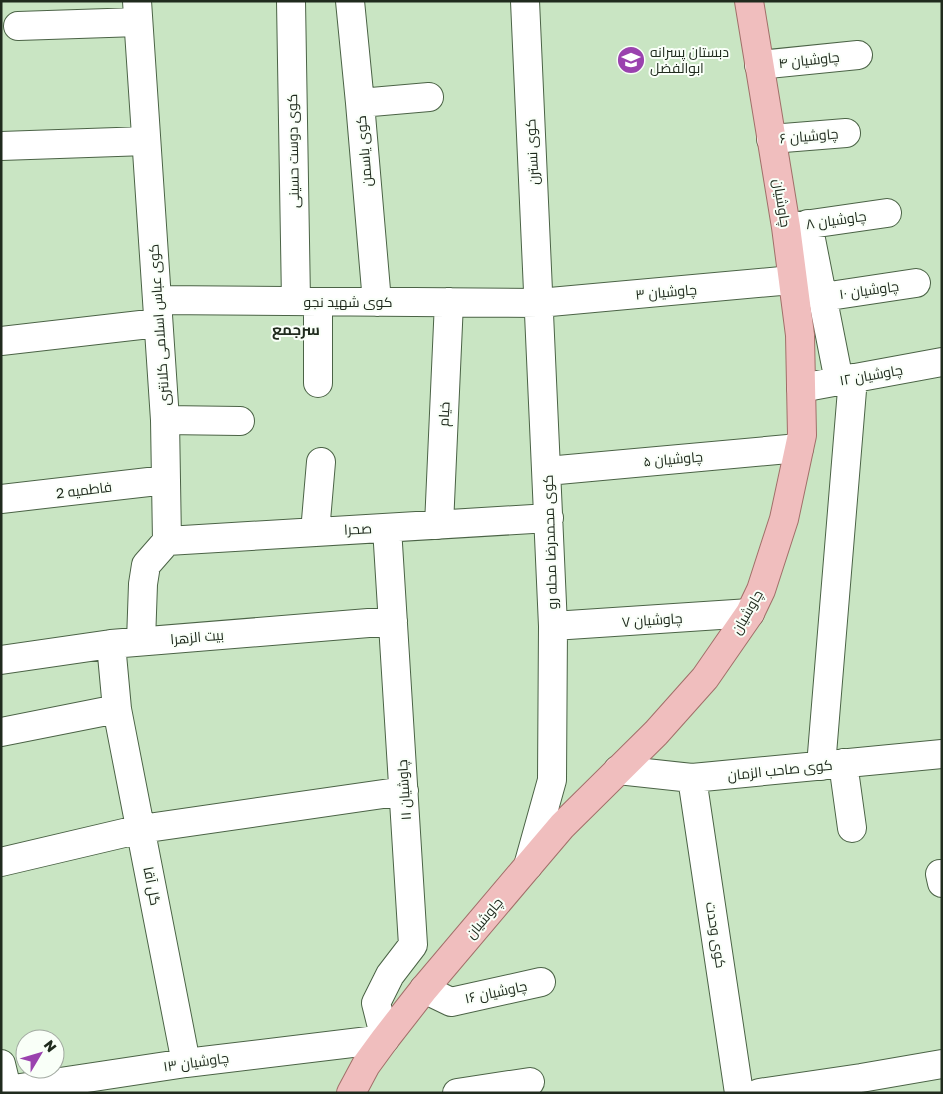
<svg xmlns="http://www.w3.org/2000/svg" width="943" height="1094" font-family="'Golos Text',Cairo,sans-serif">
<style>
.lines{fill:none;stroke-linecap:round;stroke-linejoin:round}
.minor-casing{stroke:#4b6346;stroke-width:30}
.major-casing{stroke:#a16f69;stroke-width:30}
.minor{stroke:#fff;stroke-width:28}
.major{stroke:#f0bebe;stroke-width:28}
.labels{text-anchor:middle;stroke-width:4;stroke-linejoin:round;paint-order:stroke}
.poi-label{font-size:14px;fill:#202b1e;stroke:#f9fff8;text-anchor:start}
.street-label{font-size:14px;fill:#202b1e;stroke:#f9fff8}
.neighbourhood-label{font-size:15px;font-weight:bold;fill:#202b1e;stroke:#f9fff8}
</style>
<rect width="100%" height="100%" fill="#c9e5c3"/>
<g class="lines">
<defs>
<path id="minor" d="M 137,1 L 165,420 L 167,541 L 146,565 L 143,584 L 141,641
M 291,1 L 296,301
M 350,1 L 360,103 L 377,302
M 525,1 L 553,626 L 552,780 L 528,866
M 18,26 L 138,22
M 759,65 L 858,55
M 360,103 L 429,97
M 771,139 L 846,133
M 1,146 L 146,141
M 808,224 L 839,381
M 790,227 L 887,213
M 823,297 L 916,283
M 157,300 L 539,303 L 792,280
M 1,341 L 158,323
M 318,383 L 318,302
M 801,388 L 942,362
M 165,420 L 240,421
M 547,471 L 799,448
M 1,499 L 166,480
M 439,525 L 449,302
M 315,532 L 321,462
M 167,541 L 549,518
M 553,626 L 750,613
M 111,644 L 117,709 L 186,1063
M 1,660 L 111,644 L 393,621
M 1,732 L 117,709
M 843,763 L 852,828
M 821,766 L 853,378
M 618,770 L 692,778 L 942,754
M 692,778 L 739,1093
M 1,862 L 141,829 L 404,791
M 940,874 L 942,883
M 424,989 L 451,1002 L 541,982
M 1,1064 L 8,1093
M 7,1090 L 186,1063 L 385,1039 L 376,1003 L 390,975 L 413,945 L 387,528
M 457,1093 L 530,1082
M 759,1093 L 861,1078 L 942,1064"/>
<path id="major" d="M 351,1093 L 366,1065 L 385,1039 L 424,989 L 528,866 L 562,826 L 656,733 L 705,678 L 750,613 L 761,590 L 784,519 L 802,435 L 800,335 L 786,227 L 749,1"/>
</defs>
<use href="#minor" class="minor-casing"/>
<use href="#major" class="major-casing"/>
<use href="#minor" class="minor"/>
<use href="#major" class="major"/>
</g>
<defs>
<symbol id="school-disc" viewBox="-11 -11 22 22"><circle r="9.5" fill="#9a42ae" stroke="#f9fff8"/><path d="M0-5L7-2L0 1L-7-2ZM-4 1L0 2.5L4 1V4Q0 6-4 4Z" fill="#fff"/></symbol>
</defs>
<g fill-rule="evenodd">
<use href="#school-disc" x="615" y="44" width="32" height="32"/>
</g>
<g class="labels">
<g class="poi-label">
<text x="650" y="57">دبستان پسرانه<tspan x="650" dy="16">ابوالفضل</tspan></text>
</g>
<g class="street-label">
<text transform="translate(809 60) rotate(-6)" y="5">چاوشیان ۴</text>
<text transform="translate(809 136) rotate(-5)" y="5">چاوشیان ۶</text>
<text transform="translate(293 151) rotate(-91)" y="5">کوی دوست حسینی</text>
<text transform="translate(364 151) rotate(-95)" y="5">کوی یاسمن</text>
<text transform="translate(532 152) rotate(-93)" y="5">کوی نسترن</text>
<text transform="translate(782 203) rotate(81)" y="5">چاوشیان</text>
<text transform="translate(836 220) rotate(-8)" y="5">چاوشیان ۸</text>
<text transform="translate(869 290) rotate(-8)" y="5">چاوشیان ۱۰</text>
<text transform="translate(666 292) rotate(-5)" y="5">چاوشیان ۳</text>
<text x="348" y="307">کوی شهید نجو</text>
<text transform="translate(159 325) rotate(-94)" y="5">کوی عباس اسلامی کلانتری</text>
<text transform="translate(871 375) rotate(-10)" y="5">چاوشیان ۱۲</text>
<text transform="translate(444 414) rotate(-87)" y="5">خیام</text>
<text transform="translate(673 459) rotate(-5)" y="5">چاوشیان ۵</text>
<text transform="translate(84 490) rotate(-7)" y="5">فاطمیه 2</text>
<text transform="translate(358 529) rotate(-3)" y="5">صحرا</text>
<text transform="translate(550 542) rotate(-92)" y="5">کوی محمدرضا محله رو</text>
<text transform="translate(747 612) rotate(-60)" y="5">چاوشیان</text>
<text transform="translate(652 620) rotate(-4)" y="5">چاوشیان ۷</text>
<text transform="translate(197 637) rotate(-5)" y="5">بیت الزهرا</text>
<text transform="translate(780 770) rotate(-6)" y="5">کوی صاحب الزمان</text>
<text transform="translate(404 790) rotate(-94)" y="5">چاوشیان ۱۱</text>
<text transform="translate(152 886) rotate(79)" y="5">گل آقا</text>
<text transform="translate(484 918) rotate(-50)" y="5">چاوشیان</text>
<text transform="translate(716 935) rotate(81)" y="5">کوی وحدت</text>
<text transform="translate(496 992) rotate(-12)" y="5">چاوشیان ۱۶</text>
<text transform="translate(196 1062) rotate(-8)" y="5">چاوشیان ۱۳</text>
</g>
<g class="neighbourhood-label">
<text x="296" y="335">سرجمع</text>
</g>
</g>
<rect width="943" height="1094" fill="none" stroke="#202b1e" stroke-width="5"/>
<g transform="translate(40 1054) rotate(52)"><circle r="24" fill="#f9fff8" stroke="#a2aaa1"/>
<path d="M0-4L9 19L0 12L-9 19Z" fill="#9a42ae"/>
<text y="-8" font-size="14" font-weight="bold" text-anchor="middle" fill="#202b1e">N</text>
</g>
</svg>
